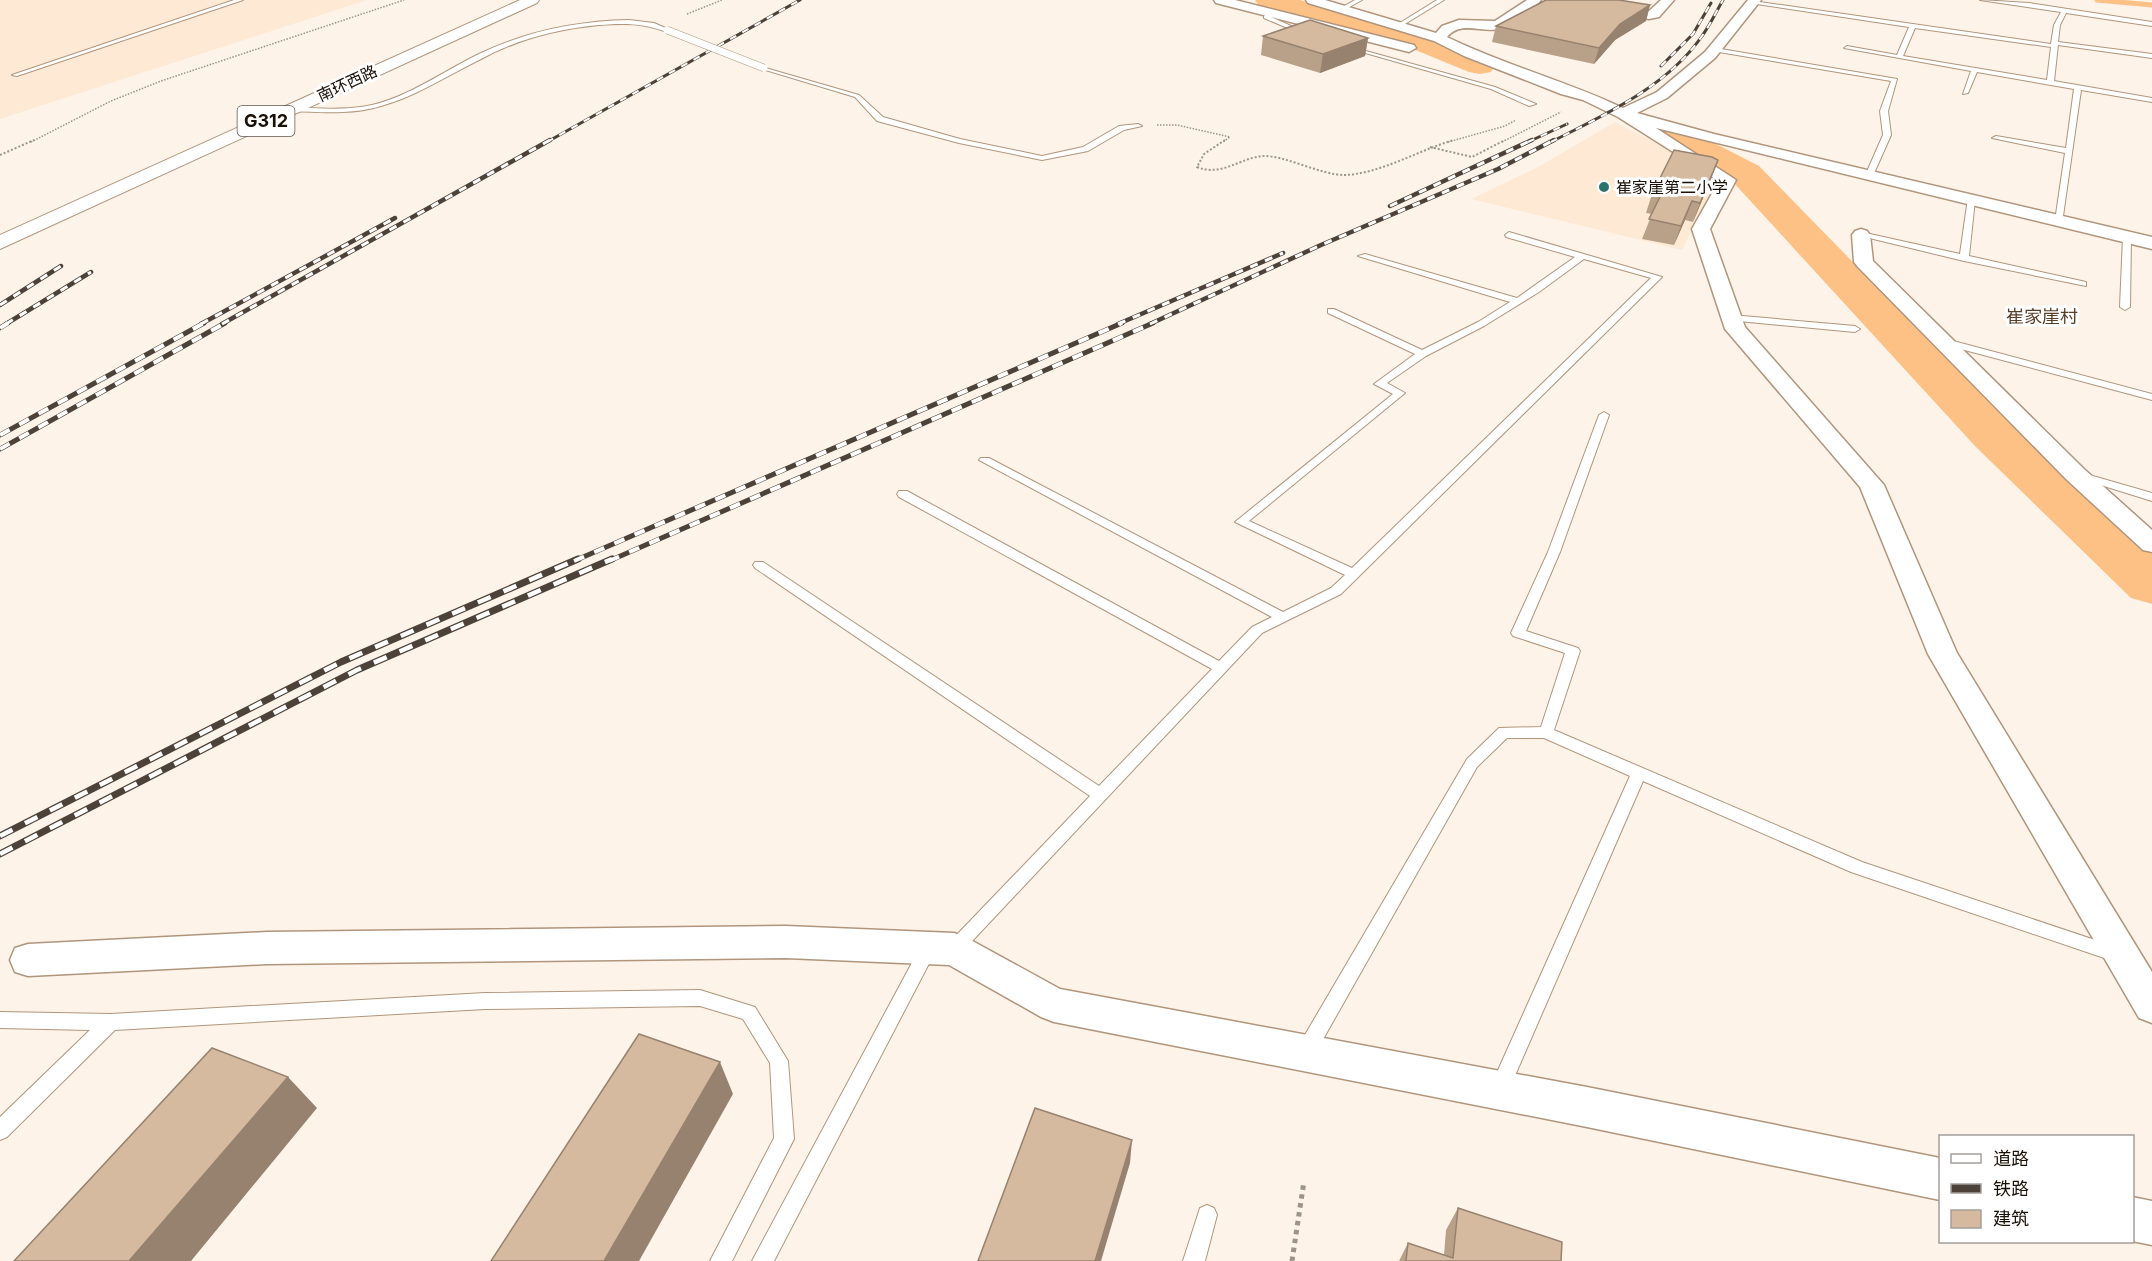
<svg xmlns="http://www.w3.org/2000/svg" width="2152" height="1261" font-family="Inter,'Noto Sans SC',sans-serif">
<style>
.built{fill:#fee9d5}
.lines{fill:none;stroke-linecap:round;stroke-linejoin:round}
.stream{stroke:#fec185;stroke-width:5}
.river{fill:#fec185;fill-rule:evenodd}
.lane-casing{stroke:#b0957c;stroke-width:2}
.street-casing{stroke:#b0957c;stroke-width:3}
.highway-casing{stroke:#b0957c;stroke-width:2}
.path-far2{stroke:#9d9389;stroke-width:1.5;stroke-dasharray:1.5 1.5;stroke-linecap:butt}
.path-far1{stroke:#9d9389;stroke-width:2;stroke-dasharray:2 2;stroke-linecap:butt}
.path{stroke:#9d9389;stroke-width:5;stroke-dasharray:4.5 4.5;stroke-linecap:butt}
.lane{fill:#fff;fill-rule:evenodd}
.street{fill:#fff;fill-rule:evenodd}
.highway{fill:#fff;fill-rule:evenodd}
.rail-far3-casing{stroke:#4d4239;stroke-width:3}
.rail-far2-casing{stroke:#4d4239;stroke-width:4.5}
.rail-far1-casing{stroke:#4d4239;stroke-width:5}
.rail-casing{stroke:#4d4239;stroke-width:7}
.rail-far3{stroke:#fff;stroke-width:2;stroke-dasharray:7;stroke-linecap:butt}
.rail-far2{stroke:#fff;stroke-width:3;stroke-dasharray:8;stroke-linecap:butt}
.rail-far1{stroke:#fff;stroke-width:4;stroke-dasharray:11;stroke-linecap:butt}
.rail{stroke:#fff;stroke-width:4.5;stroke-dasharray:14;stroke-linecap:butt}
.lane-bridge-casing{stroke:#b0957c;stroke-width:8;stroke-linecap:butt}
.lane-bridge{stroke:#fff;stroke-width:7}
.wall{fill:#b8a089}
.shaded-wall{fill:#96826f}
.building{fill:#d6ba9f;stroke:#96826f;stroke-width:1.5}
.poi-dot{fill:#2a736d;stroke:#fff;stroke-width:2}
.labels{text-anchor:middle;stroke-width:6;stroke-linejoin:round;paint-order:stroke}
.far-street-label{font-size:16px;fill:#1a1007;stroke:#fff}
.far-poi-label{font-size:16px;fill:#1a1007;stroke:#fff;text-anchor:start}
.shield{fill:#fff;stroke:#5f5851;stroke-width:1.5}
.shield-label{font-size:18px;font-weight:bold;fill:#1a1007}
.far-neighbourhood-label{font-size:18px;fill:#573f28;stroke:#fff}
</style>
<rect width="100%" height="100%" fill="#fef3e8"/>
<path class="built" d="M 0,0 L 367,0 L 0,119 Z
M 1615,122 L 1718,175 L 1682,250 L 1471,199 L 1538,167 Z"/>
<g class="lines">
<path class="stream" d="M 2097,0 L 2152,5"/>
<path class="river" d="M 1255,0 L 1300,0 L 1433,37 L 1491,58 L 1495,65 L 1491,72 L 1480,74 L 1469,72 L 1413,49 L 1259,6 Z
M 1667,122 L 1679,125 L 1759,166 L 2011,424 L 2152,551 L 2152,604 L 2131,598 L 1975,446 L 1733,182 L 1655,139 L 1650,132 L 1655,125 Z"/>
<defs>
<path id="lane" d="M 234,0 L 243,0 L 17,76 L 12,75 Z
M 1355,0 L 1362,0 L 1344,10 L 1339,9 Z
M 1437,0 L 1444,0 L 1400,27 L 1395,26 Z
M 1980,0 L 2029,3 L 2152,22 L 2152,26 L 2066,13 L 2060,25 L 2058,42 L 2152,54 L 2152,58 L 2058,45 L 2054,81 L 2152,98 L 2152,102 L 2081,90 L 2062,223 L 2055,221 L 2065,153 L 1992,138 L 1996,136 L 2066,148 L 2074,89 L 1977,72 L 1968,93 L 1963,94 L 1971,71 L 1844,48 L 1847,46 L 1897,55 L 1909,27 L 1750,3 L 1753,1 L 2051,44 L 2054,25 L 2061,12 ZM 1915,28 L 2051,47 L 2047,80 L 1903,56 Z
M 1269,13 L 1274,14 L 1271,17 L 1309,34 L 1304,35 L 1264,18 L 1264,16 Z
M 629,20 L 654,23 L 670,30 L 667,32 C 642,23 626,23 599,25 C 557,29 518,39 481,59 C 448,75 417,96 381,106 C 352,115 320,112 290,111 L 286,109 L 290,107 C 317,108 345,111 372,105 C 410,96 444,71 479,54 C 527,31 576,21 629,20 Z
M 1348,46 L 1495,87 L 1536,104 L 1529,106 L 1491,89 L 1348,48 Z
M 1715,48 L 1897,79 L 1888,111 L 1891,135 L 1872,178 L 1865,176 L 1883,135 L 1880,111 L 1891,81 L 1713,51 Z
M 762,67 L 859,95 L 883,117 L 960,139 L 1042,156 L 1083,147 L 1119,126 L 1138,124 L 1142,126 L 1124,130 L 1088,151 L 1042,160 L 959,143 L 877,121 L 855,97 L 762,69 Z
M 1968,198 L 1975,200 L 1969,256 L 2086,282 L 2086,286 L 1964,261 L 1857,235 L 1861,232 L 1960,254 Z
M 1509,232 L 1662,277 L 1341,594 L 1262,633 L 960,954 L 954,957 L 948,954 L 945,949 L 948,944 L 1090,796 L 755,568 L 753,565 L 755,562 L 763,562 L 1099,786 L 1212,669 L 899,497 L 897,494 L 899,491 L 907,491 L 1219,661 L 1252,627 L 1272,617 L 979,460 L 981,458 L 989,458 L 1283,612 L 1331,588 L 1345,575 L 1235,522 L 1393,394 L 1374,384 L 1415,354 L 1328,313 L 1328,309 L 1334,309 L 1422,350 L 1478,322 L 1510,302 L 1358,256 L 1365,254 L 1517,298 L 1575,257 L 1506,237 L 1505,235 ZM 1584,259 L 1651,278 L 1352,568 L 1249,521 L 1405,393 L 1387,383 L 1426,356 L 1484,326 L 1539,292 Z
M 2127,234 L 2131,237 L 2130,307 L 2125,310 L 2120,307 L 2123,237 Z
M 1731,315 L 1855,326 L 1860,329 L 1855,332 L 1728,320 L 1726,318 Z
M 1942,338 L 2152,394 L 2152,400 L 1938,343 L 1938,339 Z
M 1604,412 L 1609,415 L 1560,552 L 1526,631 L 1578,648 L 1580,651 L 1554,730 L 1862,862 L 2122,949 L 2125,954 L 2122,959 L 2116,962 L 1851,872 L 1643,781 L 1507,1094 L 1500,1097 L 1493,1094 L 1490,1088 L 1630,776 L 1544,738 L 1507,738 L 1477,767 L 1313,1057 L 1306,1060 L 1299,1057 L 1297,1051 L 1299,1045 L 1467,759 L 1499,728 L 1541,727 L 1565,653 L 1513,636 L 1511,633 L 1548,552 L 1599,415 Z
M 2079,472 L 2152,493 L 2152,501 L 2075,477 L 2073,475 Z
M 928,941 L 934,944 L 937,949 L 934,954 L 774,1261 L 752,1261 L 922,944 Z
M 700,990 L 755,1007 L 788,1061 L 794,1139 L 732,1261 L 710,1261 L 774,1138 L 770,1063 L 743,1019 L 700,1006 L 485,1009 L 115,1030 L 7,1137 L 0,1140 L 0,1117 L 90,1030 L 0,1028 L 0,1012 L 111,1014 L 485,993 Z
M 1207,1205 L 1214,1208 L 1217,1215 L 1205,1261 L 1183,1261 L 1200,1208 Z"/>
<path id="street" d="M 1214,0 L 1235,0 L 1414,45 L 1416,48 L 1409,52 L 1216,3 Z
M 1306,0 L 1325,0 L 1436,33 L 1442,26 L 1459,20 L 1495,21 L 1527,0 L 1541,0 C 1533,10 1514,23 1502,28 C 1484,35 1462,19 1447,37 C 1504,65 1566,81 1623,108 L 1657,92 L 1705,52 L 1748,0 L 1761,0 L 1715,58 L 1667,98 L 1637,113 L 1714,134 L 2152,237 L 2152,249 L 1656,128 L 1736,180 L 1710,229 L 1745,327 L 1884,485 L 1957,653 L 2152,972 L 2152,1023 L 2139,1018 L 1928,654 L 1860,487 L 1725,329 L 1692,229 L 1719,181 L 1618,117 L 1583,100 L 1561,94 L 1464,56 L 1434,41 L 1308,3 Z
M 1555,0 L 1583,0 L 1649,11 L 1661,0 L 1674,0 L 1659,17 L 1649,19 L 1561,4 Z
M 1861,229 L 1867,231 L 1870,235 L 1873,261 L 2084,469 L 2152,530 L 2152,552 L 2143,550 L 2066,479 L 1857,266 L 1854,262 L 1852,235 L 1855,231 Z
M 786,926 L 954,933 L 967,938 L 1060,989 L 1587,1087 L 1940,1158 L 1940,1200 L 1587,1127 L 1054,1022 L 1041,1017 L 949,965 L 786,958 L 267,964 L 28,976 L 15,972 L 10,960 L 15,948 L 28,944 L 267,932 Z
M 2132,1197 L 2152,1201 L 2152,1245 L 2132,1241 Z"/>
<path id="highway" d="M 520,0 L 539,0 L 537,3 L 0,249 L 0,235 Z"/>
</defs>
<use href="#lane" class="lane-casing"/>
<use href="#street" class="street-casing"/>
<use href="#highway" class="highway-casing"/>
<path class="path-far2" d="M 687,14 L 722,0
M 1157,125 L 1177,125 L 1230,137 L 1223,142
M 31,142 L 111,101 L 161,81 L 404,0
M 1448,142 L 1505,126 L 1516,120
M 1502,142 L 1561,112"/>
<path class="path-far1" d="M 1225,140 L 1204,154 L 1197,167 C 1222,177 1239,158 1263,156 C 1284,155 1321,175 1344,175 C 1380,174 1419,150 1454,140
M 1430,147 L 1472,157 L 1505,140
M 0,155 L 34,140"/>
<path class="path" d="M 1292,1261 L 1304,1181"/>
<use href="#lane" class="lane"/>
<use href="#street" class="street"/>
<use href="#highway" class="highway"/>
<defs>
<path id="rail-far3" d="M 1661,66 L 1693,34 L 1711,3
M 547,142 L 800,0
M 1528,142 L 1567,124
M 1551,142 C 1604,115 1667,87 1702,36 C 1710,25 1716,12 1723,0"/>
<path id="rail-far2" d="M 1390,206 L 1532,140
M 0,305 L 61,266
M 6,324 L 91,272
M 201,324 L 395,218
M 222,324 L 550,140
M 1118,324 L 1283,253
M 1150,324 L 1321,245 L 1498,169 L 1554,140"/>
<path id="rail-far1" d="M 0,328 L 8,323
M 0,435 L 204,323
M 0,449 L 225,323
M 574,561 L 1122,323
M 609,561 L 1153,323"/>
<path id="rail" d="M 0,836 L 341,662 L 578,559
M 0,854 L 357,670 L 612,559"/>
</defs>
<use href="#rail-far3" class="rail-far3-casing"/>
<use href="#rail-far2" class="rail-far2-casing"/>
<use href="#rail-far1" class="rail-far1-casing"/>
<use href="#rail" class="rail-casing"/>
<use href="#rail-far3" class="rail-far3"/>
<use href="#rail-far2" class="rail-far2"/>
<use href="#rail-far1" class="rail-far1"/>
<use href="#rail" class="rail"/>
<defs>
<path id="lane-bridge" d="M 667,30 L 764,68"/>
</defs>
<use href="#lane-bridge" class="lane-bridge-casing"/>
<use href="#lane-bridge" class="lane-bridge"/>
</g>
<path class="wall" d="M 1650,5 L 1646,21 L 1615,40 L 1594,64 L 1492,42 L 1496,26 Z
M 1263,36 L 1368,38 L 1365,56 L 1320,73 L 1261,55 Z
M 1711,179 L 1693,222 L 1685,220 L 1674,245 L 1642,239 L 1652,214 L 1646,213 L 1652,194 Z
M 1458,1208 L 1561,1261 L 1399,1261 L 1408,1243 L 1444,1255 L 1446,1230 Z"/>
<path class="shaded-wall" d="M 1650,5 L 1646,21 L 1615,40 L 1594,64 L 1599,48 L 1620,24 Z
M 1368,38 L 1365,56 L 1320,73 L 1323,54 Z
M 1718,160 L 1711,179 L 1693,222 L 1700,203 Z
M 1692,201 L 1685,220 L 1674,245 L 1681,226 Z
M 720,1062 L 733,1094 L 639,1261 L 604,1261 Z
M 288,1077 L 317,1108 L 191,1261 L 129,1261 Z
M 1132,1140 L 1130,1163 L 1101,1261 L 1095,1261 Z"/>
<path class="building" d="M 1546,0 L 1619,0 L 1650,5 L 1620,24 L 1599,48 L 1496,26 Z
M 1310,20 L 1368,38 L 1323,54 L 1263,36 Z
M 1674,150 L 1712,157 L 1718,160 L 1700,203 L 1692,201 L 1681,226 L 1649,219 L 1661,195 L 1652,194 Z
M 639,1034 L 720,1062 L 604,1261 L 491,1261 Z
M 212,1048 L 288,1077 L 129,1261 L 14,1261 Z
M 1035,1108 L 1132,1140 L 1095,1261 L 978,1261 Z
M 1458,1208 L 1562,1242 L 1561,1261 L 1406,1261 L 1408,1243 L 1453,1258 Z"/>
<circle class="poi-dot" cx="1604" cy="187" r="6"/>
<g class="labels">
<g class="far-street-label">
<text transform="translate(347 83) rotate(-25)" y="6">南环西路</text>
</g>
<g class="far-poi-label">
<text x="1616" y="193">崔家崖第二小学</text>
</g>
<rect class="shield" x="237.5" y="106" width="57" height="30" rx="4.5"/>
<g class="shield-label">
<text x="266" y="127">G312</text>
</g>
<g class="far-neighbourhood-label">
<text x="2042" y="323">崔家崖村</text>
</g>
</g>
<rect x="1939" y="1135" width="195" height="108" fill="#ffffff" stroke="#a39f9c" stroke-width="1.5"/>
<rect x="1951" y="1154" width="30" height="9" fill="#ffffff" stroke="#a39f9c" stroke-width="1.5"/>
<text x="1993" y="1165" font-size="18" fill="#1a1007">道路</text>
<rect x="1951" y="1184" width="30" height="9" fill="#4d4239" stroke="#a39f9c" stroke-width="1.5"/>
<text x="1993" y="1195" font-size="18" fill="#1a1007">铁路</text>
<rect x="1951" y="1210" width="30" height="18" fill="#d6ba9f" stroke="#a39f9c" stroke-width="1.5"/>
<text x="1993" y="1225" font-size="18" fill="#1a1007">建筑</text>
</svg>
